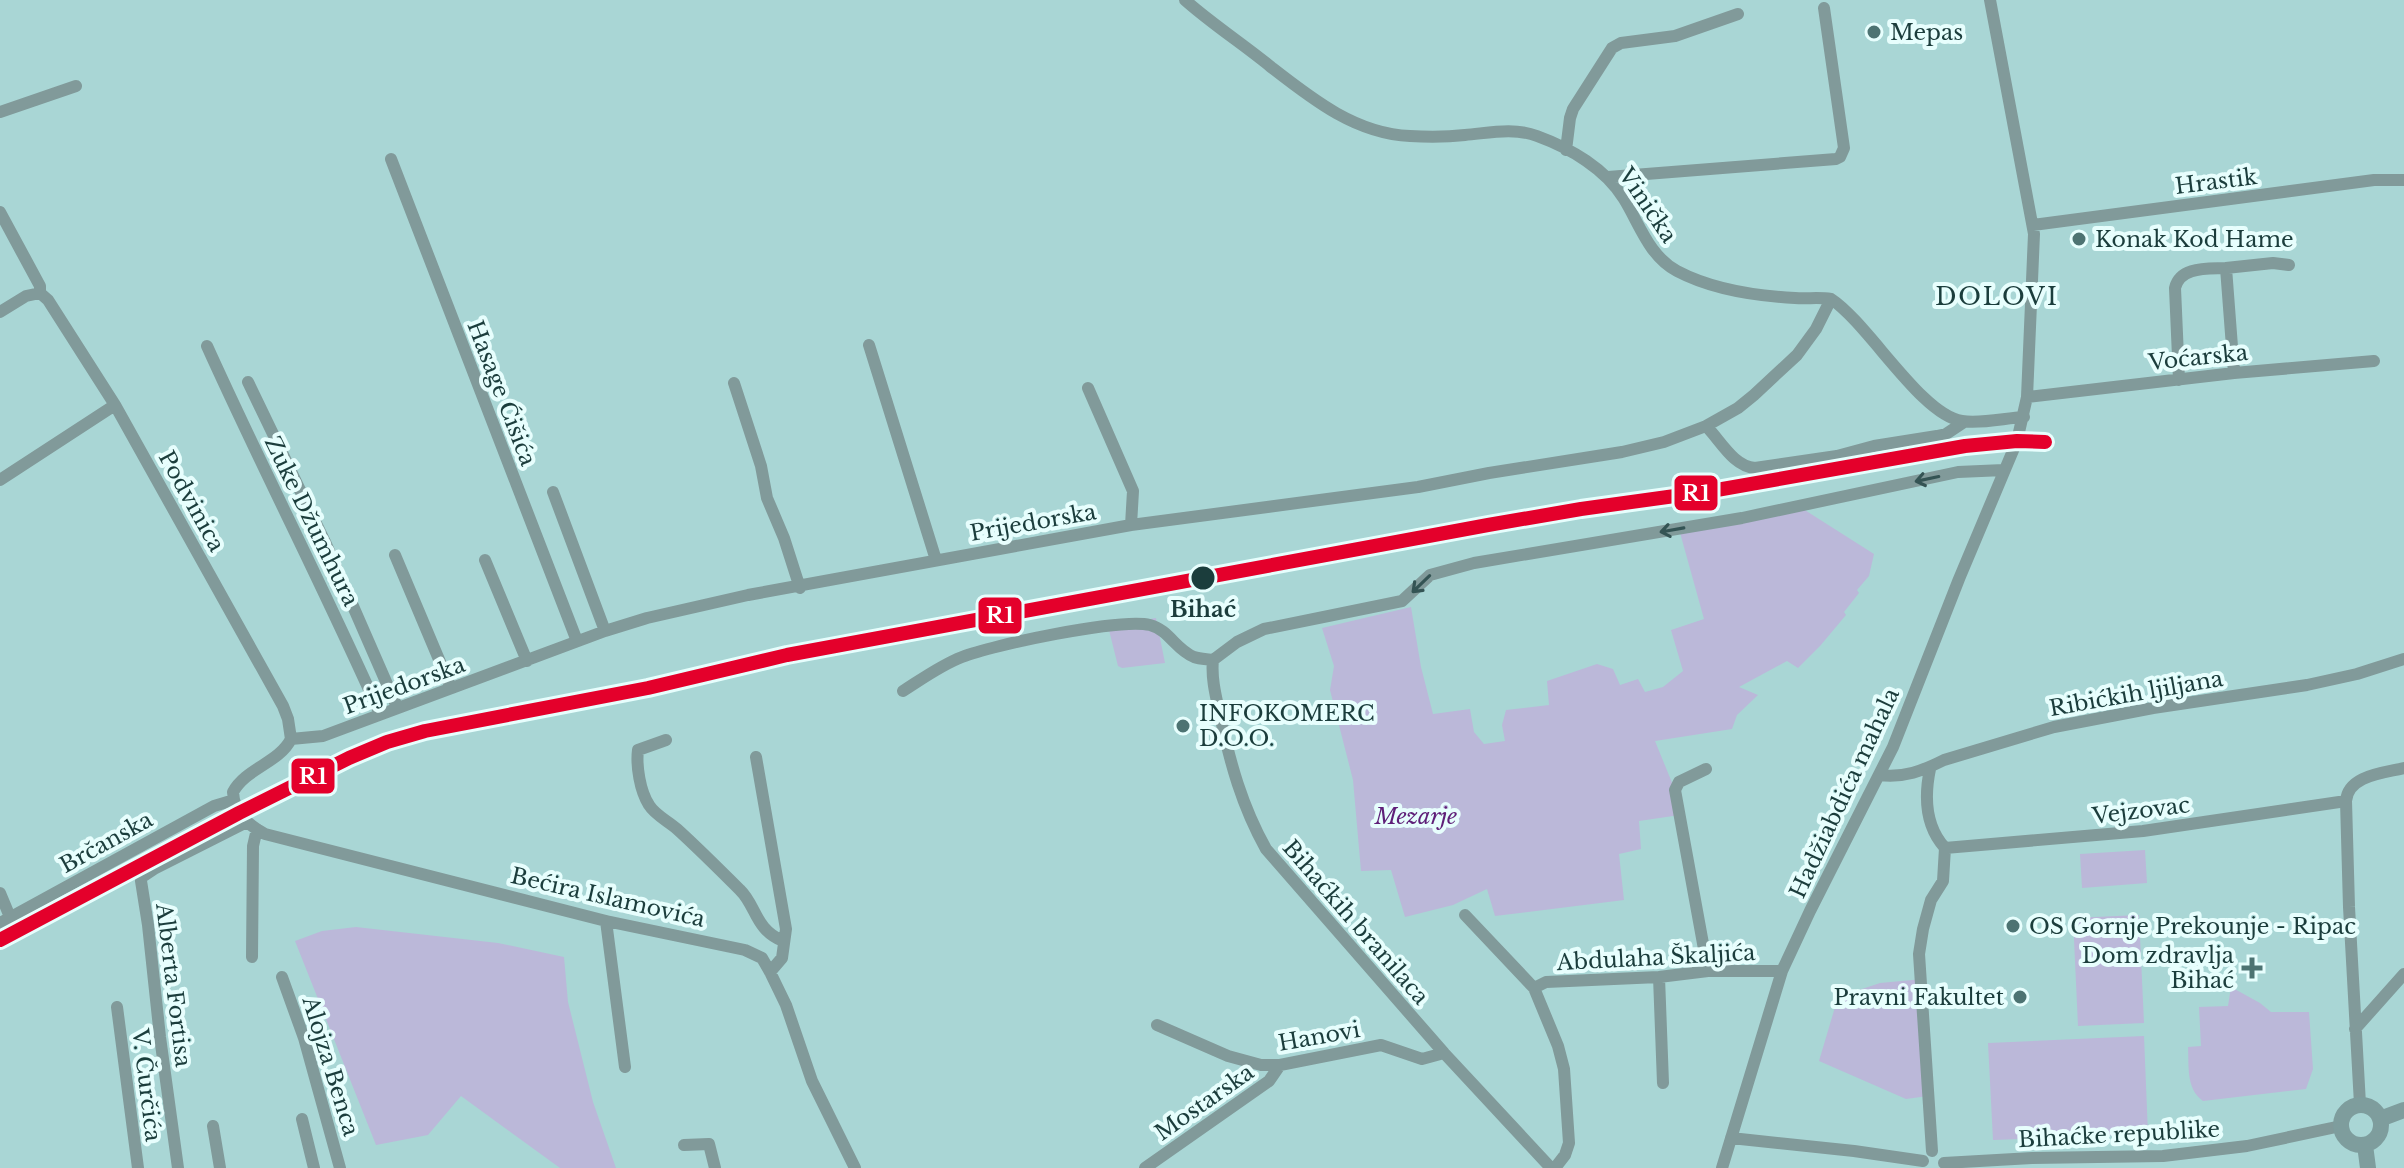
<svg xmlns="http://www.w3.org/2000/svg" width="2404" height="1168" font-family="'Libre Baskerville',serif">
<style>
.green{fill:#bbb8d9}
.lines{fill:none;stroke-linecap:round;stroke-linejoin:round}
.minor{stroke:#819a9a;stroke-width:12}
.major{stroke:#7e9d9d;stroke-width:16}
.rail-1-casing{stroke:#e7fefd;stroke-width:20}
.rail-1{stroke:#e4002b;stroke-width:14}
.oneway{stroke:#345454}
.poi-dot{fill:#4d7372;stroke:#e7fefd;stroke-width:3}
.stop-dot{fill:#1b3d3c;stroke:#e7fefd;stroke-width:3}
.labels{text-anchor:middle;stroke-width:8;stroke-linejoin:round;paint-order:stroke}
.poi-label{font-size:22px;fill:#1b3d3c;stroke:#e7fefd;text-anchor:start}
.street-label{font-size:22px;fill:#1b3d3c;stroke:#e7fefd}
.stop-label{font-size:22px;font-weight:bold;fill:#1b3d3c;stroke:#e7fefd}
.park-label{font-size:22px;font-style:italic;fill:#5e1f78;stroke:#e7fefd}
.neighbourhood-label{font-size:24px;letter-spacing:2px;fill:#1b3d3c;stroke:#e7fefd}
.line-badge{stroke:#e7fefd;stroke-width:3}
.badge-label{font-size:22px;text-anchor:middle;font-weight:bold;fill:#fff}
</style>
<rect width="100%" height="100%" fill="#a9d6d5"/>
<path class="green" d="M 1800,507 L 1874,554 L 1869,576 L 1857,590 L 1859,593 L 1844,612 L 1846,615 L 1820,646 L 1798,668 L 1787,661 L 1739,687 L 1758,695 L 1737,715 L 1732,729 L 1655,741 L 1675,790 L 1680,815 L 1639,821 L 1641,849 L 1619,854 L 1624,900 L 1495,916 L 1487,889 L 1453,905 L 1405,917 L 1391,870 L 1361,871 L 1353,780 L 1330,690 L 1334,666 L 1322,628 L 1411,607 L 1421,667 L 1433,714 L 1470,709 L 1474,732 L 1484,744 L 1505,741 L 1502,725 L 1506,710 L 1549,705 L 1547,681 L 1597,664 L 1613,669 L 1620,685 L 1638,679 L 1645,692 L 1663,687 L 1683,671 L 1671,630 L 1704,619 L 1679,529 Z
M 1156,618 L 1165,663 L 1122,668 L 1118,666 L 1108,626 Z
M 2145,850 L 2147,883 L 2082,888 L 2080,854 Z
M 2139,915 L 2144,1023 L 2078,1026 L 2073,918 Z
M 356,927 L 498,943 L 564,957 L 568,1002 L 593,1102 L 616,1168 L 560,1168 L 461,1096 L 428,1135 L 376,1145 L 295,941 L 322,931 Z
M 1923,979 L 1928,1096 L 1906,1099 L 1819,1061 L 1838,997 L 1880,983 Z
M 2231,987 L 2260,1003 L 2271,1012 L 2309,1012 L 2313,1069 L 2306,1089 L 2203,1101 C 2186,1089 2189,1066 2188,1047 L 2201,1046 L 2199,1007 L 2228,1006 Z
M 2144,1036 L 2148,1134 L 1993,1140 L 1988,1043 Z"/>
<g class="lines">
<path class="minor" d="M 1185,0 C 1212,24 1243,44 1271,67 C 1312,99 1356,134 1410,136 C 1428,137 1447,137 1465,135 C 1489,133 1513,127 1537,136 C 1570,148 1606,169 1624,199 C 1640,225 1649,256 1677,271 C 1713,290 1756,296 1795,298 C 1807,299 1819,297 1831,299 C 1868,323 1921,415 1962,421 C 1981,424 2005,418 2024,417
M 0,112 L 76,86
M 1566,150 L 1570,118 L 1573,109 L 1612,48 L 1621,43 L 1675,36 L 1738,14
M 391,159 L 577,641
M 1608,177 L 1836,159 L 1840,157 L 1844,148 L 1824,8
M 0,212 L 40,286 L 40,293
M 2033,225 L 2374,180 L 2404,180
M 2226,268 L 2273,263 L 2289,265
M 40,293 L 48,300 L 115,405 L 283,706 L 288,719 L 291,739
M 0,312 L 26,296 L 40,293
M 869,345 L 936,560
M 207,346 C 263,470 325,590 380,714
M 2179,380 L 2175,288 C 2180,266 2208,269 2226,268 L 2234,373
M 248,382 L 325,542 L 397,707
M 734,383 L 761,466 L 767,498 L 784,538 L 800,588
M 1088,388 L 1133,491 L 1131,525
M 2027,397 L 2234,373 L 2374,361
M 1706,426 C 1721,441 1733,466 1755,468 L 1837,456 L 1874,446 L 1937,436 L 1946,434 L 1964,422
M 0,480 L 115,405
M 553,492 L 605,631
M 395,555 L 451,688
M 485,560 L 527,661
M 1213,660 L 1237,642 L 1264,629 L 1402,601 L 1430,575 L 1474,563 L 1742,518 L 1958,472 L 2004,470
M 1213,660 C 1211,678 1216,697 1220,715 C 1230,763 1242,806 1266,849 L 1444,1053 L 1551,1168
M 903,691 C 922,679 941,665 962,657 C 992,645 1120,618 1150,625 C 1169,630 1176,650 1194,657 C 1200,659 1207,659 1213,660
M 291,739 L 323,736 L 605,631 L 647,618 L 748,595 L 1131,525 L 1418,487 L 1489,473 L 1622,452 L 1664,442 L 1706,426 L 1738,408 L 1754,395 L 1797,355 L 1816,329 L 1831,299
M 291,739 C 279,763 246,768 233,792 C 234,813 248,825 265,834 L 606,921 L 745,950 L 762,958 L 770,972 L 786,1005 L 812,1081 L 855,1168
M 666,740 L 638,750 C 636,766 640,791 649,805 C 655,815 668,821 677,829 C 699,849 719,869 740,890 C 756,905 755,930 783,941
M 756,757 L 786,929 L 782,958 L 770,972
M 1706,769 L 1679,782 L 1675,790 L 1708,971
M 1930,769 C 1924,798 1925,826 1945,848
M 1879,775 C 1905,778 1922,771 1944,760 L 2054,727 L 2153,708 L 2307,685 L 2357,674 L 2404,659
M 2346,801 C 2348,775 2384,773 2404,768
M 1945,848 L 2143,831 L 2346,801 L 2349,907 L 2360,1104
M 0,893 L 10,917
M 1465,915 L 1534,988 L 1558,1046 L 1564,1069 L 1569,1143 L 1565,1155 L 1555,1168
M 606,921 L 625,1067
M 0,923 L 214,806 L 234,800
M 252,957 L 253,846 L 257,829
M 282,977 L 304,1038 L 340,1168
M 1659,977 L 1663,1083
M 1534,988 L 1546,982 L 1659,977 L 1708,971 L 1782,971
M 117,1007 L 138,1168
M 1157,1025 L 1228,1056 L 1261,1065 L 1280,1065 L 1381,1045 L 1422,1059 L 1444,1053
M 2355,1029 L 2404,974
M 302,1119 L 314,1168
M 213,1126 L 220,1168
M 1731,1138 L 1854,1151 L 1923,1161
M 684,1145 L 709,1144 L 715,1168
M 1932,1151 L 1919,954 L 1923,929 L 1931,900 L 1943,881 L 1945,848
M 1944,1163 L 2032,1158 L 2163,1156 L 2247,1146 L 2341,1126
M 178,1168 L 160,1037 L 148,925 L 141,881 L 142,877 L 154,869 L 247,822
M 1145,1168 L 1269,1081 L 1280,1065
M 1722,1168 L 1782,971 L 1810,911 L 1893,747 L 1959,579 L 2017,441 L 2027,397 L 2034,234 L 1990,0"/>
<path class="major" d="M2341 1125a20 20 0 1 1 40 0a20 20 0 1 1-40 0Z
M 2380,1119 L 2404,1110
M 2365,1145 L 2368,1168"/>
<defs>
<path id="rail-1" d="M 0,940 L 239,813 L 349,758 L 387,742 L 425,731 L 648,688 L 787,655 L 1488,525 L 1581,509 L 1711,491 L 1965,446 L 2017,441 L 2045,442"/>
</defs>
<use href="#rail-1" class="rail-1-casing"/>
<use href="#rail-1" class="rail-1"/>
</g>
<defs><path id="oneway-shaft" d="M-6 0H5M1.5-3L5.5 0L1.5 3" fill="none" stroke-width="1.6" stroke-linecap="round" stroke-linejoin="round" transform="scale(2)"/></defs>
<g class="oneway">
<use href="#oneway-shaft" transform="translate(1927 479) rotate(168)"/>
<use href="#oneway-shaft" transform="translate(1672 530) rotate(170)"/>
<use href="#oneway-shaft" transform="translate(1421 584) rotate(136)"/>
</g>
<g class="poi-dot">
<circle cx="1874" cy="32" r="8"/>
<circle cx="2079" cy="239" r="8"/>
<circle cx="1183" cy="726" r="8"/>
<circle cx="2013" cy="926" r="8"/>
<path d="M2248 956h8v8h8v8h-8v8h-8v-8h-8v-8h8z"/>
<circle cx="2020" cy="997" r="8"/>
</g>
<circle class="stop-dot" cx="1203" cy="578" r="13"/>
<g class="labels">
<g class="poi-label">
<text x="1890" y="40">Mepas</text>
<text x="2095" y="247">Konak Kod Hame</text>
<text x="1199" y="721">INFOKOMERC<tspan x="1199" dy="25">D.O.O.</tspan></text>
<text x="2029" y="934">OS Gornje Prekounje - Ripac</text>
<text x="2234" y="963" text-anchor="end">Dom zdravlja<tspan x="2234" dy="25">Bihać</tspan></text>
<text x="2004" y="1005" text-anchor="end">Pravni Fakultet</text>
</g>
<g class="street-label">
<text transform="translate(2216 181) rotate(-7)" y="8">Hrastik</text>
<text transform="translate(1648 205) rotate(56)" y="8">Vinička</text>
<text transform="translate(2198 357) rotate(-6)" y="8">Voćarska</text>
<text transform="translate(502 393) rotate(69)" y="8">Hasage Ćišića</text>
<text transform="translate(192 501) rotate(61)" y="8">Podvinica</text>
<text transform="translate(312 521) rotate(64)" y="8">Zuke Džumhura</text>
<text transform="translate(1033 522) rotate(-10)" y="8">Prijedorska</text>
<text transform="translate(404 685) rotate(-20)" y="8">Prijedorska</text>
<text transform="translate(2136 693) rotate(-10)" y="8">Ribićkih ljiljana</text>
<text transform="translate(1844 793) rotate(-65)" y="8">Hadžiabdića mahala</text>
<text transform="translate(2141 810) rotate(-7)" y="8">Vejzovac</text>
<text transform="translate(106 842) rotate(-29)" y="8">Brčanska</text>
<text transform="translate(608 897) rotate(13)" y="8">Bećira Islamovića</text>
<text transform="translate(1356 922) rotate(49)" y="8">Bihaćkih branilaca</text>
<text transform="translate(1656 957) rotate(-3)" y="8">Abdulaha Škaljića</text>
<text transform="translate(174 985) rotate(83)" y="8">Alberta Fortisa</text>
<text transform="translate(1319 1036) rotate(-10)" y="8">Hanovi</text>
<text transform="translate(331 1066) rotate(73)" y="8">Alojza Benca</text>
<text transform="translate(147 1085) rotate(83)" y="8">V. Čurčića</text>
<text transform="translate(1204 1102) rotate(-35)" y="8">Mostarska</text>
<text transform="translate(2119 1134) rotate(-3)" y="8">Bihaćke republike</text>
</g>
<g class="stop-label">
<text x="1203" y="617">Bihać</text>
</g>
<g class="park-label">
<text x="1416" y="824">Mezarje</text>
</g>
<g class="neighbourhood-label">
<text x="1997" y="305">DOLOVI</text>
</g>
</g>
<g class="line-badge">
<rect x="1673" y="474" width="46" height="38" rx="8" fill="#e4002b"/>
<rect x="977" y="596" width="46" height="39" rx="8" fill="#e4002b"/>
<rect x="290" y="757" width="46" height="38" rx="8" fill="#e4002b"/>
</g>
<g class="badge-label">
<text x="1696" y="501">R1</text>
<text x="1000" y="623">R1</text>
<text x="313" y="784">R1</text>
</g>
</svg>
